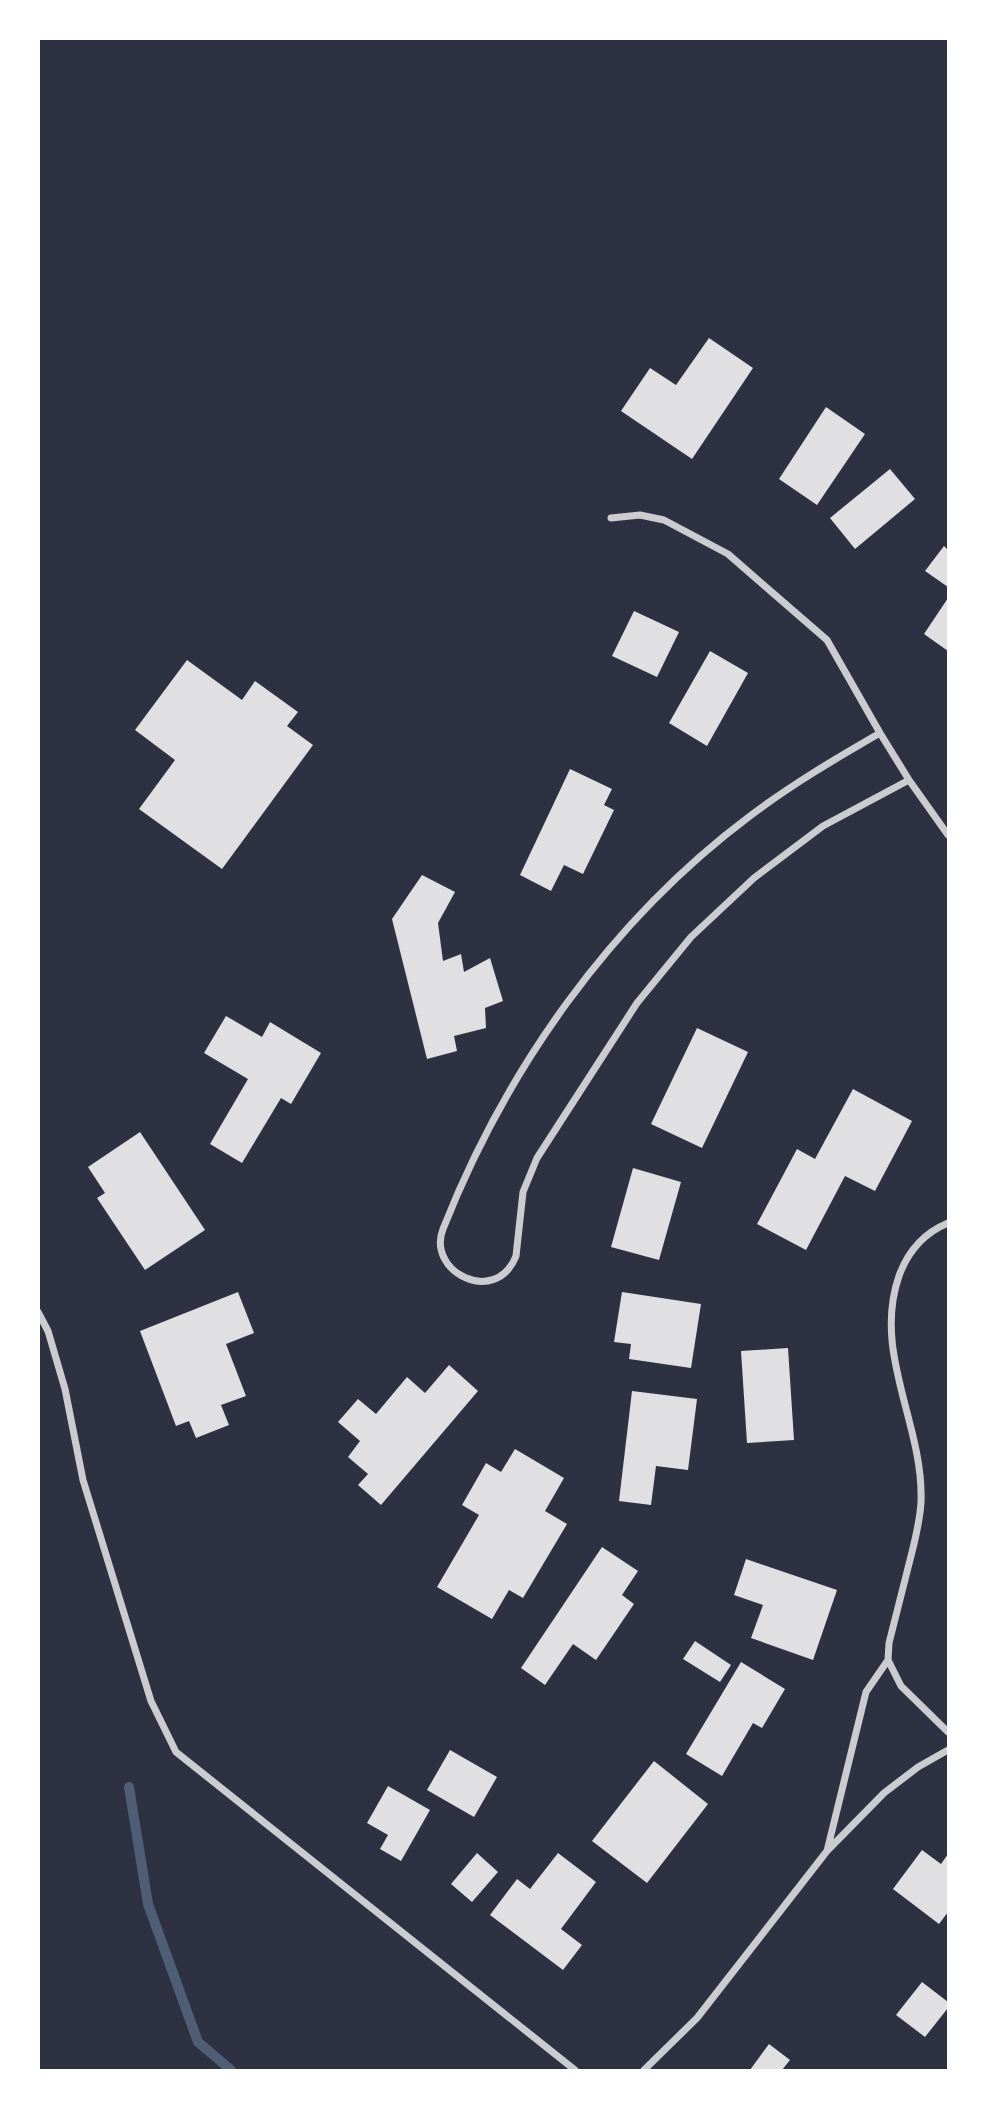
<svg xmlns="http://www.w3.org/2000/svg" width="987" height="2109" font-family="'Playfair Display',serif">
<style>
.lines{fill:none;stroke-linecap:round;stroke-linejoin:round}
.stream{stroke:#4f5d75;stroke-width:10}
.building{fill:#e0e0e3}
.minor{stroke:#caccd0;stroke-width:7}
</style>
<rect width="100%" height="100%" fill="#2d3142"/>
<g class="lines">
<path class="stream" d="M 129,1787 L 148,1904 L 198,2042 L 231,2070"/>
</g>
<path class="building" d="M 709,338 L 753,368 L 692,459 L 621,411 L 650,368 L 676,385 Z
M 826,407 L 865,434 L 817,505 L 779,479 Z
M 890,469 L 915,499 L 855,549 L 830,518 Z
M 944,546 L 948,550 L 948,587 L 925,571 Z
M 948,598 L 948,651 L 924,634 Z
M 634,611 L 679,632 L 657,677 L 612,656 Z
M 710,651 L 748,673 L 707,746 L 669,723 Z
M 187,660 L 242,700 L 255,681 L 298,712 L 287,726 L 313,745 L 222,869 L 139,809 L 175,760 L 135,730 Z
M 570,769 L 612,789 L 604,805 L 614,810 L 583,874 L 564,865 L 551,891 L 520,875 Z
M 422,875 L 455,892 L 438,923 L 443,961 L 461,954 L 464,972 L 490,958 L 503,1001 L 485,1008 L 486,1028 L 454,1036 L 457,1051 L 427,1059 L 392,919 Z
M 226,1016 L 262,1037 L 270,1022 L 321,1053 L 291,1104 L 281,1098 L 242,1163 L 210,1144 L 248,1079 L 204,1053 Z
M 697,1028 L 748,1052 L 702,1148 L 651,1124 Z
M 853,1089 L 912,1121 L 875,1191 L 845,1176 L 806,1250 L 757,1224 L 797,1149 L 815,1159 Z
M 140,1132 L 205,1230 L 145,1270 L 97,1198 L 105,1193 L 88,1167 Z
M 633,1168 L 681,1182 L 659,1260 L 611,1247 Z
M 238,1292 L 254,1333 L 226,1344 L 246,1396 L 221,1405 L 229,1425 L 196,1438 L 189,1421 L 176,1426 L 140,1331 Z
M 622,1292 L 701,1304 L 691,1368 L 629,1359 L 631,1344 L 614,1342 Z
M 788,1348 L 794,1440 L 747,1443 L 741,1351 Z
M 449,1365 L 478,1391 L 381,1505 L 358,1485 L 368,1474 L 348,1457 L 360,1441 L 338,1422 L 358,1399 L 376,1414 L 407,1377 L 425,1393 Z
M 632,1391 L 697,1399 L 688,1470 L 656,1466 L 651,1505 L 619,1501 Z
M 515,1449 L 564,1478 L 545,1511 L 567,1524 L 523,1598 L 509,1590 L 492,1619 L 437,1587 L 479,1515 L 462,1505 L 486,1463 L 501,1472 Z
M 602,1547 L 638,1571 L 622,1595 L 634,1604 L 596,1660 L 573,1644 L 545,1685 L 521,1668 Z
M 746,1559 L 837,1590 L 813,1660 L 751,1638 L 763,1605 L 734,1595 Z
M 695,1641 L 731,1665 L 720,1682 L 683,1659 Z
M 741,1662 L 785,1689 L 762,1728 L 753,1723 L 722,1776 L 686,1754 Z
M 450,1750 L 497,1777 L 474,1817 L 427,1790 Z
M 654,1761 L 708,1804 L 647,1883 L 592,1841 Z
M 388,1786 L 430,1810 L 401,1861 L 380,1849 L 388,1835 L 367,1823 Z
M 922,1850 L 941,1864 L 948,1854 L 948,1912 L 939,1924 L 893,1889 Z
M 477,1853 L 498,1872 L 472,1902 L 451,1884 Z
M 558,1853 L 596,1882 L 561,1929 L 582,1945 L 563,1970 L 490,1915 L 517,1879 L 530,1889 Z
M 922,1982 L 948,2002 L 948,2008 L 925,2037 L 896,2015 Z
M 769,2044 L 790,2060 L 782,2070 L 750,2070 Z"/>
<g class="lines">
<path class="minor" d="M 611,518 L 640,515 L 664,520 L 728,554 L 827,640 L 880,733 L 909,780 L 948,835
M 880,733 C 835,759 791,785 750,816 C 611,920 506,1069 443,1229 C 426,1272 496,1307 516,1256 L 523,1192 L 537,1158 L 637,1003 L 691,937 L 754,878 L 823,826 L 909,780
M 948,1223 C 924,1233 908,1251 899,1276 C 872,1353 924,1425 921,1502 C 920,1522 915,1540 910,1560 C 903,1587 896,1615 889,1643 L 888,1660 L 901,1686 L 948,1732
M 38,1312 L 48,1331 L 65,1389 L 83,1480 L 151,1701 L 176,1752 L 575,2070
M 827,1851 L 866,1692 L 888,1660
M 644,2070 L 697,2018 L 827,1851 L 884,1793 L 918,1767 L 948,1750"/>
</g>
<rect width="987" height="2109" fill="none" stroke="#ffffff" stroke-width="80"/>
</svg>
